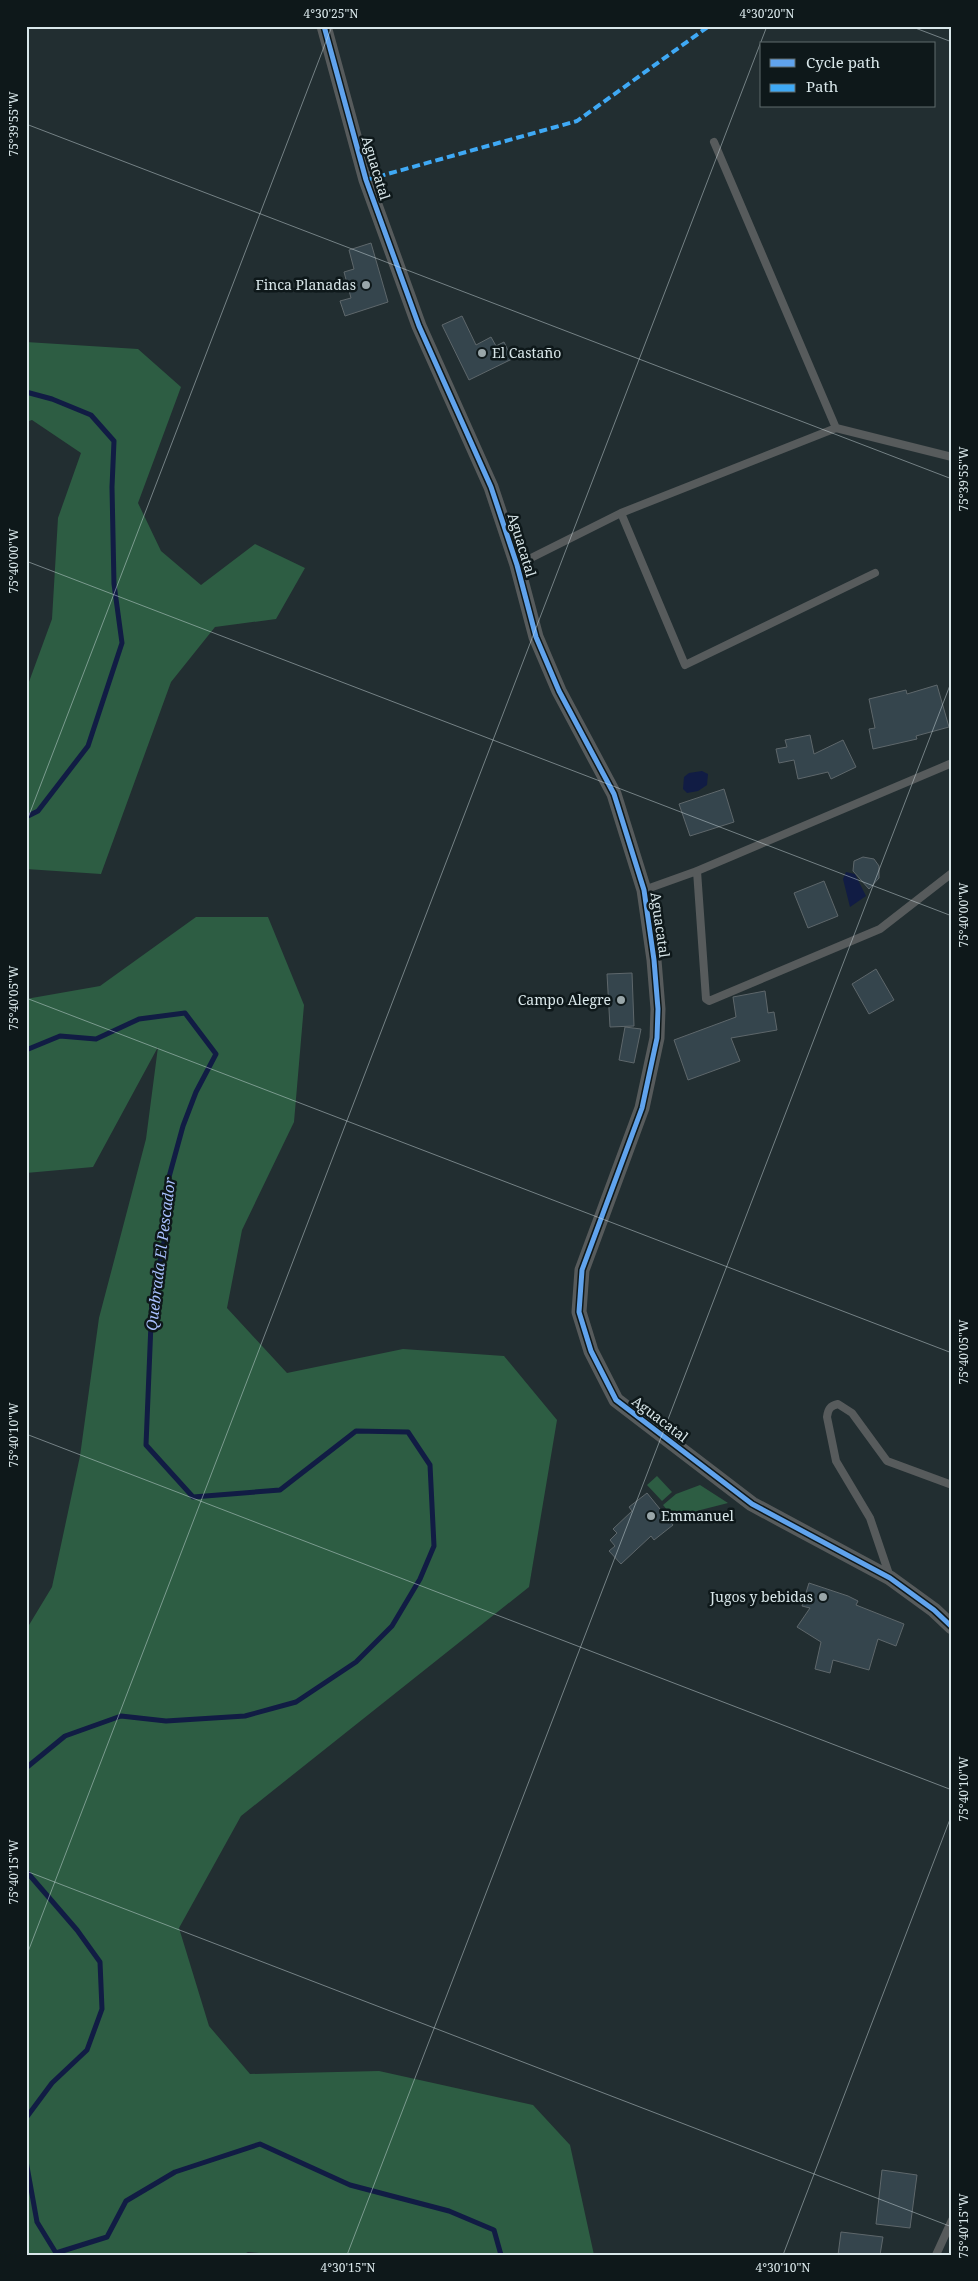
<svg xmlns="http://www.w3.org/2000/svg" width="978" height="2281" font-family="'Noto Serif',serif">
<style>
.green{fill:#2d5d43}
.water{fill:#111c44}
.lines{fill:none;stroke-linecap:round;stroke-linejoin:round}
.stream{stroke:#111c44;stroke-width:5}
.building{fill:#35454d;stroke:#5e676b}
.service{stroke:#575b5c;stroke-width:8}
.minor{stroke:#575b5c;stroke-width:15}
.quiet{stroke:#3fa9f5;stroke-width:4;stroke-dasharray:8 4;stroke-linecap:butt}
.cycleway-casing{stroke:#0e181a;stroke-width:8}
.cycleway{stroke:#60a3ed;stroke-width:5}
.ticks{fill:none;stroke:#d9e7ea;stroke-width:1;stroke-opacity:0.45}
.poi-dot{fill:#99a6a9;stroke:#0e181a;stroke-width:2}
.labels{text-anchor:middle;stroke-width:5;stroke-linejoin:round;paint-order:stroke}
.street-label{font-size:14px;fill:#d9e7ea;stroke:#0e181a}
.poi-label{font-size:14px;fill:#d9e7ea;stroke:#0e181a;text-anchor:end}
.water-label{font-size:15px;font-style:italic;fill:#a8bffd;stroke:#0e181a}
.neatline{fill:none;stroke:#d9e7ea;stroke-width:2}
.ticks-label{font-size:12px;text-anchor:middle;fill:#d9e7ea}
</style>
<rect width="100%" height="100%" fill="#222e31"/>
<path class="green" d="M 26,342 L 138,349 L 181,387 L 138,503 L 161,551 L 201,585 L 255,544 L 305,568 L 276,619 L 215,627 L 171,682 L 101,874 L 26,869 L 26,690 L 52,619 L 58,518 L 81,453 L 32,420 L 26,422 Z
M 196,917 L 268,917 L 304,1005 L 294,1122 L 242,1230 L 227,1308 L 287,1373 L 403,1349 L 504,1356 L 557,1420 L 529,1587 L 241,1816 L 179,1928 L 209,2026 L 250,2074 L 379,2071 L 533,2105 L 570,2145 L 594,2255 L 280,2255 L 248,2252 L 242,2255 L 26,2255 L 26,1630 L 52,1587 L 80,1456 L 99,1318 L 146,1139 L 158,1047 L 93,1167 L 26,1173 L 26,999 L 100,986 Z
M 657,1476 L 672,1492 L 662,1501 L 647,1485 Z
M 700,1485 L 728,1503 L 673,1517 L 663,1505 L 676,1494 Z"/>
<path class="water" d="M 702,771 L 708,774 L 707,785 L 698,791 L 687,793 L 683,789 L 684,777 L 689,773 Z
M 846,872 L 855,874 L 866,896 L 850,907 L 843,879 Z"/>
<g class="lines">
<path class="stream" d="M 26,392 L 52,399 L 91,415 L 114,441 L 112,487 L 114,584 L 122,643 L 88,746 L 38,811 L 26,817
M 26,1050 L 60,1036 L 96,1039 L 139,1019 L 185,1013 L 216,1054 L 196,1092 L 183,1126 L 169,1177 L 166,1232 L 152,1299 L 146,1445 L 193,1497 L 280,1490 L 356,1431 L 408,1432 L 430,1465 L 434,1546 L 420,1579 L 392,1626 L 356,1662 L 296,1702 L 245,1716 L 166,1721 L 121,1716 L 65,1736 L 26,1768
M 26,1871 L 77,1930 L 100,1962 L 102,2009 L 87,2050 L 52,2083 L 26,2118
M 26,2161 L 37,2222 L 56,2253 L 107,2237 L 126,2201 L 175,2172 L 260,2144 L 350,2185 L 449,2211 L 494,2230 L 501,2255"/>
</g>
<path class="building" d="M 371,243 L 388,302 L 345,316 L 340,301 L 351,298 L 344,272 L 354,269 L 349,250 Z
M 462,316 L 476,345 L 491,337 L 496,346 L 504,342 L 512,359 L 469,380 L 442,325 Z
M 937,685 L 949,727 L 916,736 L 917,739 L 873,749 L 869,729 L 875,728 L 869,699 L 906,690 L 907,694 Z
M 810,735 L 814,754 L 843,740 L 856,767 L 831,779 L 828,772 L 798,779 L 794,760 L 779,763 L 776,749 L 787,747 L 785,740 Z
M 724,789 L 734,822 L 690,836 L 679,804 Z
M 863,857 L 874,859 L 879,866 L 879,878 L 869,889 L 853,871 L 854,861 Z
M 824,881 L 838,916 L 808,928 L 794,893 Z
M 876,969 L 894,1000 L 869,1014 L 852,984 Z
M 632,973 L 634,1026 L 610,1027 L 607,974 Z
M 765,991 L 768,1013 L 774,1012 L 777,1030 L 731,1038 L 740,1061 L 688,1080 L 674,1040 L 736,1017 L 733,997 Z
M 625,1027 L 641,1029 L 634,1063 L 619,1060 Z
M 647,1493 L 673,1525 L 654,1540 L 651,1536 L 621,1564 L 609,1551 L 615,1546 L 610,1540 L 617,1533 L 613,1529 L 632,1511 L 629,1507 Z
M 809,1583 L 848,1596 L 858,1601 L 856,1605 L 904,1624 L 896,1646 L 878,1639 L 869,1670 L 833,1660 L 830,1673 L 815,1669 L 821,1642 L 797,1627 L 810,1608 L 802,1606 Z
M 882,2170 L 917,2175 L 910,2228 L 876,2224 Z
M 841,2232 L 883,2237 L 880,2255 L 838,2255 Z"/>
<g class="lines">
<path class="service" d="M 714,142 L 836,428
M 621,513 L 685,665 L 875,573
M 517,565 L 621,513 L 836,428 L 952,457
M 697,871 L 706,999 L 709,1001 L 880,929 L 952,873
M 644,890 L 697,871 L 952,763
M 890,1577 L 870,1518 L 836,1461 L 827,1417 C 828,1409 830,1406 838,1404 L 852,1413 L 887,1461 L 952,1485
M 936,2255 L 952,2220"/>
<path class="minor" d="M 324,26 L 366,180 L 419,326 L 491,487 L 517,565 L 536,637 L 559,691 L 614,794 L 644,890 L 654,960 L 658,1009 L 657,1038 L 642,1108 L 582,1270 L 579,1312 L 591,1351 L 616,1400 L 752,1504 L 890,1578 L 934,1610 L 952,1627"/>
<path class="quiet" d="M 366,180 L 577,121 L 709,26"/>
<defs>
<path id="cycleway" d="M 324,26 L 366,180 L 419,326 L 491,487 L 517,565 L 536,637 L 559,691 L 614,794 L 644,890 L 654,960 L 658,1009 L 657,1038 L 642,1108 L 582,1270 L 579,1312 L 591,1351 L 616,1400 L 752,1504 L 890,1578 L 934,1610 L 952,1627"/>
</defs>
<use href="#cycleway" class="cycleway-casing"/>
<use href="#cycleway" class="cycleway"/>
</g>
<path class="ticks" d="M 910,26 L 952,42M 26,124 L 952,479M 26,561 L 952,916M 26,823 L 332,26M 26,998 L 952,1353M 26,1434 L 952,1790M 26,1871 L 952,2227M 26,1957 L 767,26M 347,2255 L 952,680M 783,2255 L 952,1814"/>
<g class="poi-dot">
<circle cx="366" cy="285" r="5"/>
<circle cx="482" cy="353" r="5"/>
<circle cx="621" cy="1000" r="5"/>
<circle cx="651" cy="1516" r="5"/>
<circle cx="823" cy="1597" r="5"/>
</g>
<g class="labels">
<g class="street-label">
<text transform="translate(376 168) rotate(73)" y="5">Aguacatal</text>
<text transform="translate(522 545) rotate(73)" y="5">Aguacatal</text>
<text transform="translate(660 925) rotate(82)" y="5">Aguacatal</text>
<text transform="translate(660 1419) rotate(37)" y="5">Aguacatal</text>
</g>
<g class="poi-label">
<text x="356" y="290">Finca Planadas</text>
<text x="492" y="358" text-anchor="start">El Castaño</text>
<text x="611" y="1005">Campo Alegre</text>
<text x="661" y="1521" text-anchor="start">Emmanuel</text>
<text x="813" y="1602">Jugos y bebidas</text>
</g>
<g class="water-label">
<text transform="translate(161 1254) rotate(-83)" y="5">Quebrada El Pescador</text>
</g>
</g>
<rect width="978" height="2281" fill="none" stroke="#0e181a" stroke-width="55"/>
<rect x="760" y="42" width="175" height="65" fill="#0e181a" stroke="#5f6b6d"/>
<rect x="770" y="59" width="25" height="8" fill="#60a3ed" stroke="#5f6b6d"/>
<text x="806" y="68" font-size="15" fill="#d9e7ea">Cycle path</text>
<rect x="770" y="84" width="25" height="8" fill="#3fa9f5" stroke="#5f6b6d"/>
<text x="806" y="92" font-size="15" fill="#d9e7ea">Path</text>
<rect x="28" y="28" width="922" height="2226" class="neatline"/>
<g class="ticks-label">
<text x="331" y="18">4°30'25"N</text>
<text x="767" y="18">4°30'20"N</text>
<text transform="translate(14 124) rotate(-90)" y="4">75°39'55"W</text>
<text transform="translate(964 479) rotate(-90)" y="4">75°39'55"W</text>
<text transform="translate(14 561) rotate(-90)" y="4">75°40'00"W</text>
<text transform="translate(964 915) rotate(-90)" y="4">75°40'00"W</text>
<text transform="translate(14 998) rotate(-90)" y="4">75°40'05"W</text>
<text transform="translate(964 1352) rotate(-90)" y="4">75°40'05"W</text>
<text transform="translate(14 1435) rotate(-90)" y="4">75°40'10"W</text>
<text transform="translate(964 1789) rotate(-90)" y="4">75°40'10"W</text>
<text transform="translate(14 1872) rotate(-90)" y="4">75°40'15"W</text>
<text transform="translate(964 2226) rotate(-90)" y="4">75°40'15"W</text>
<text x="348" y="2272">4°30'15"N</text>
<text x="783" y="2272">4°30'10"N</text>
</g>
</svg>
